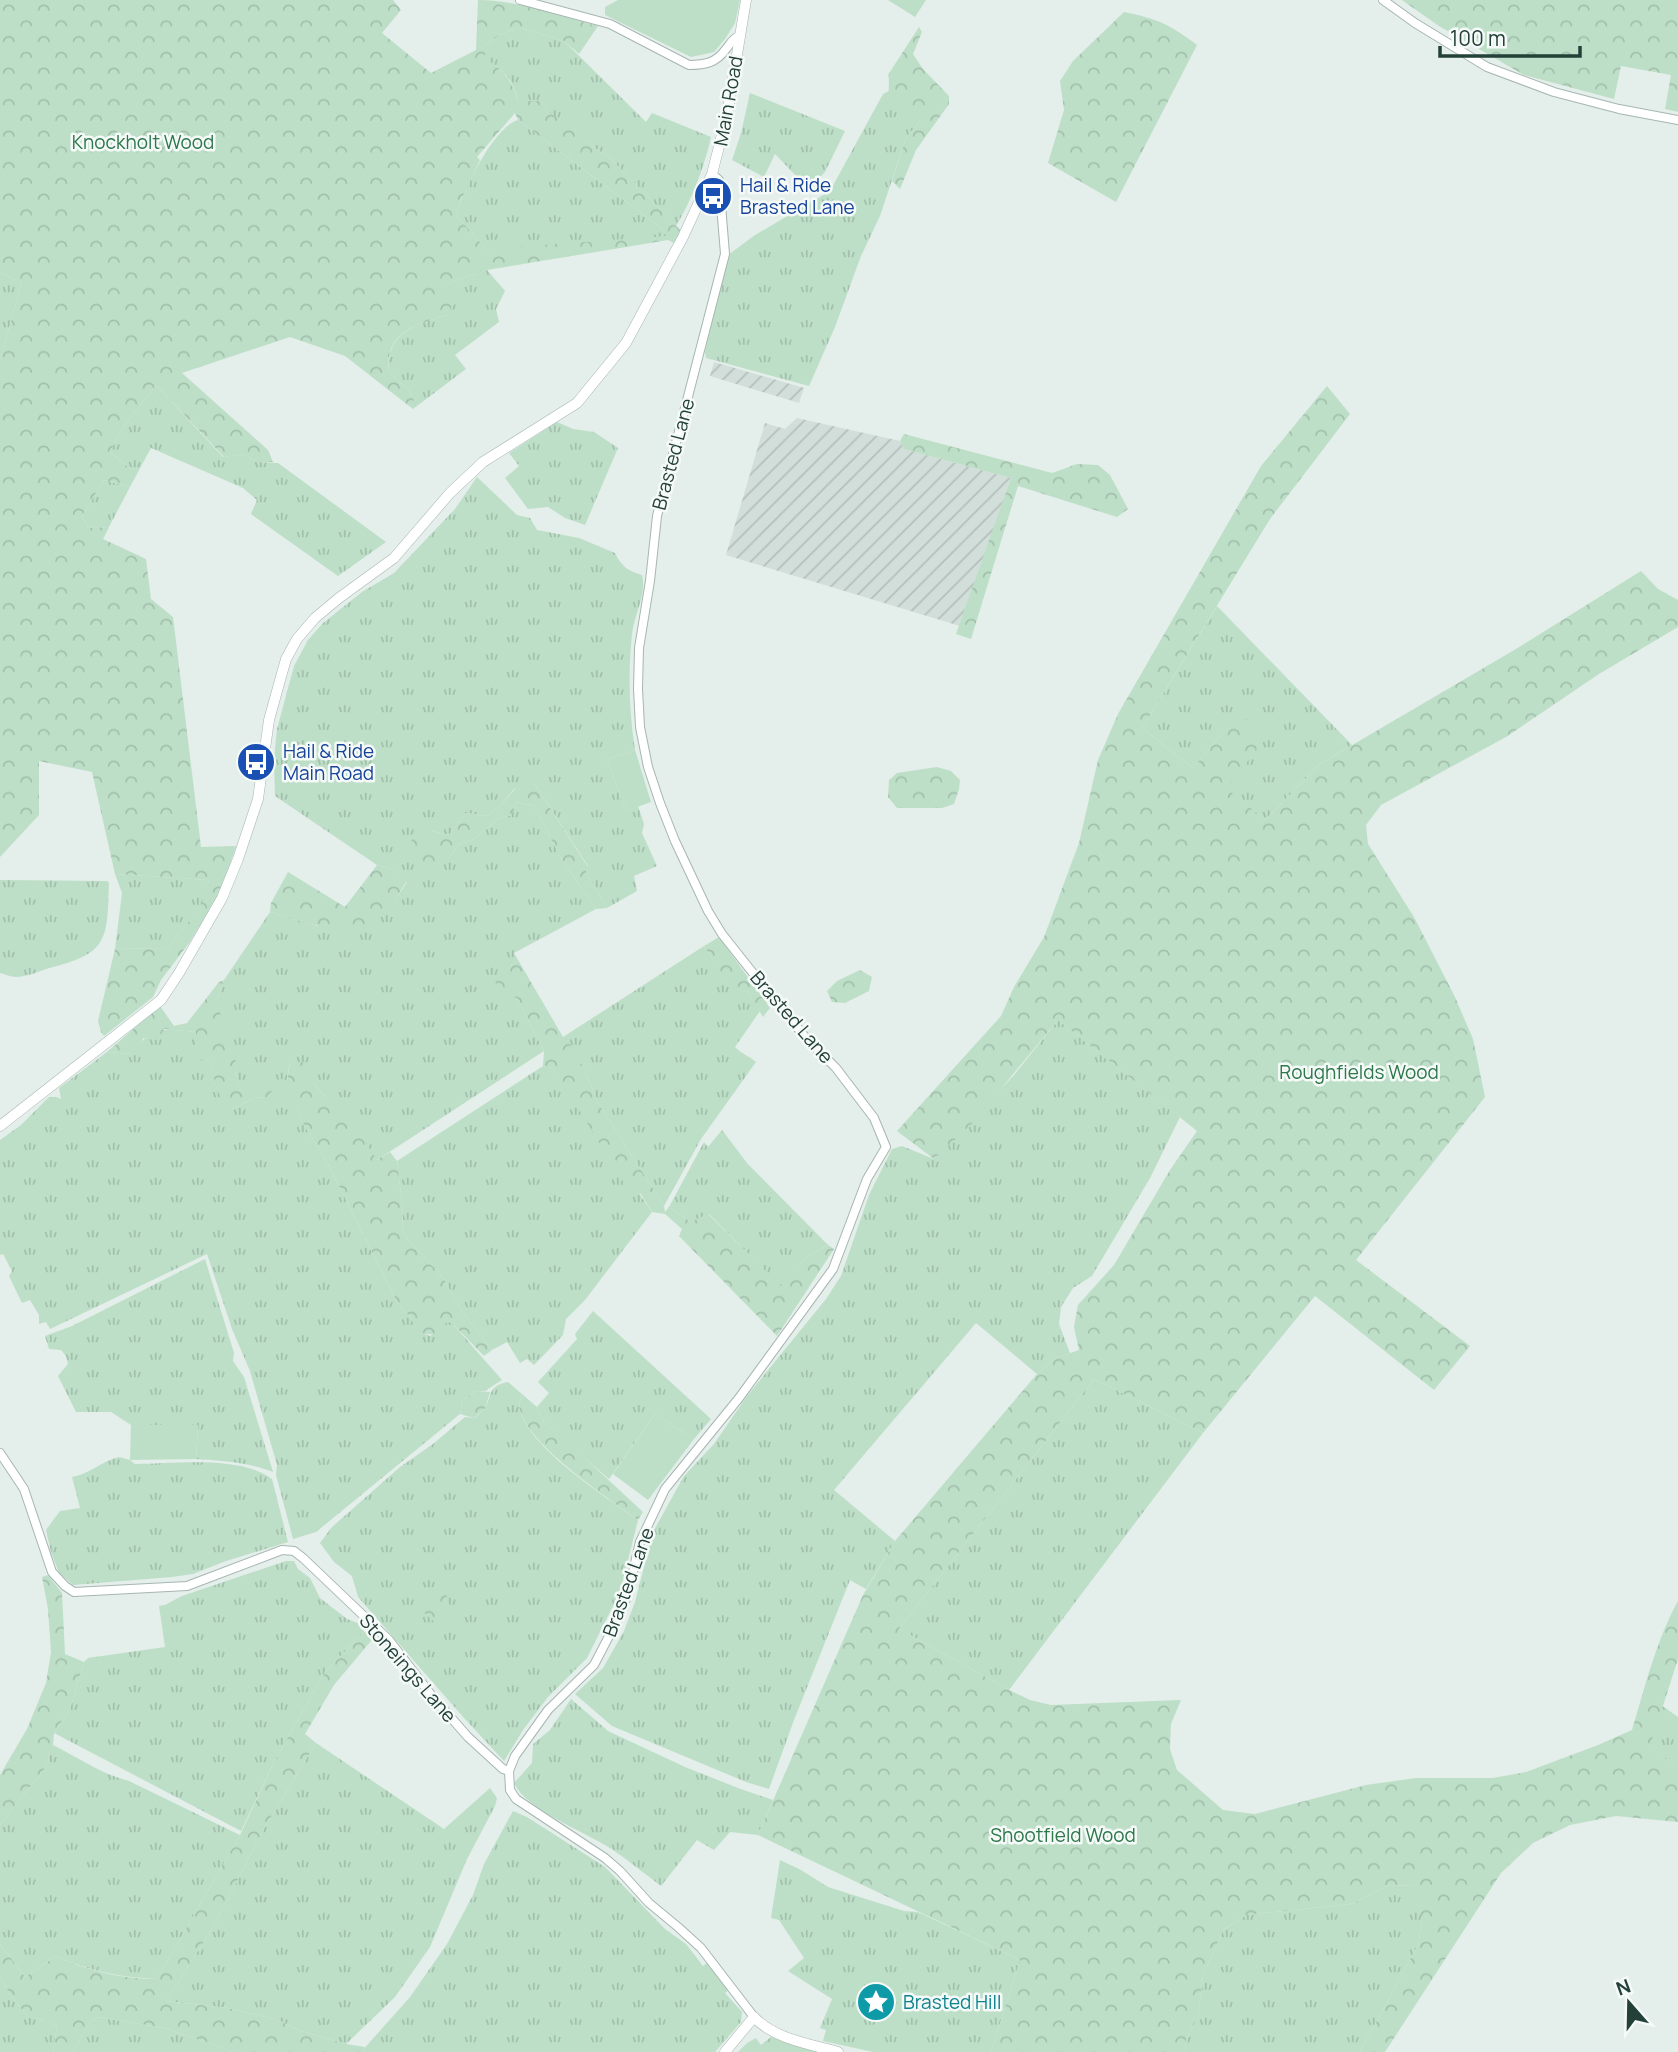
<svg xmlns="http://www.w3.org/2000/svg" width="1678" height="2052" font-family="Manrope,sans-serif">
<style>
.industrial{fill:url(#industrial-furrows)}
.grass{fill:url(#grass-tufts)}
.forest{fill:url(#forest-crowns);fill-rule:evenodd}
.green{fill:#bddfc7}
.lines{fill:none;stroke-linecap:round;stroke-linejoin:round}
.minor-casing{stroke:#a6b6b1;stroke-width:10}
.tertiary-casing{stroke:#a6b6b1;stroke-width:11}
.minor{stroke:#fff;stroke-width:8}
.tertiary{stroke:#fff;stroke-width:10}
.labels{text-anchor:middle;stroke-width:5;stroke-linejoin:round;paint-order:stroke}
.street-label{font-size:19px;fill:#234039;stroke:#f5faf8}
.park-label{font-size:19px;fill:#2d774b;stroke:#f5faf8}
.transit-label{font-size:19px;fill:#164399;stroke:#f5faf8;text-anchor:start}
.culture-label{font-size:19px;fill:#0d838f;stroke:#f5faf8;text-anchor:start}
</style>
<defs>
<pattern id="industrial-furrows" width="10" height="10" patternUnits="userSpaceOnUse" patternTransform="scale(1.75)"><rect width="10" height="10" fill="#d2ded9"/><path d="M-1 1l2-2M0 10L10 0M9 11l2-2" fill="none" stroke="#b4c0bb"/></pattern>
<pattern id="grass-tufts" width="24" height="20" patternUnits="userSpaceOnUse" patternTransform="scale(1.75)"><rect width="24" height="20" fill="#bddfc7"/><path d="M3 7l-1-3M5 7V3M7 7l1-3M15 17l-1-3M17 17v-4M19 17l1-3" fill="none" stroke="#a2c0ac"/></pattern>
<pattern id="forest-crowns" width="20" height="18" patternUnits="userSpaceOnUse" patternTransform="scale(1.75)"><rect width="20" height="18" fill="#bddfc7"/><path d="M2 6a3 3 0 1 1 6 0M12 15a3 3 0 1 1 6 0" fill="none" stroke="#a2c0ac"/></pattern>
</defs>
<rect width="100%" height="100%" fill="#e4eeea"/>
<path class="industrial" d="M 714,362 L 804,388 L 799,403 L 710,376 Z
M 797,418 L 900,441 L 904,449 L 1011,478 L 960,626 L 726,555 L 765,423 L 785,429 Z"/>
<path class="grass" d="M 888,0 L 926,0 L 915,17 Z
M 518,27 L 564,41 L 646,122 L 652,113 L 711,137 C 705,165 691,202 676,226 L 611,159 L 585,141 L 564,122 L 551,115 L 541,101 L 518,101 C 513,80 504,70 485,59 L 485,45 L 498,36 Z
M 889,91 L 893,101 L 921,120 L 906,138 L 880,216 L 861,256 L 835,327 L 809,386 L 706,358 L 705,352 L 728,255 L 755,235 L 830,191 L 883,94 Z
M 750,93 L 845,131 L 825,172 L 815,183 L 798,178 L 775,154 L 764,177 L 732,160 L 741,133 Z
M 518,120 L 661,228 L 669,236 L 555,248 L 486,249 L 456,215 C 463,192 493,127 518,120 Z
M 487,270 L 505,291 L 496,309 L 499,322 L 455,355 L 466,369 L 417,406 L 409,390 L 389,372 C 385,332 416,324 448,315 L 446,284 Z
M 0,273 L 22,282 L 0,360 Z
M 156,385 L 223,457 L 244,454 L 257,462 L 278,463 L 386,542 L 338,576 L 251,514 L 257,500 L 243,488 L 151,448 L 139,470 L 128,467 L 110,452 L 124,426 Z
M 557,422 L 573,429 L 594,432 L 618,448 L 585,525 L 565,518 L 548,507 L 528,509 L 505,478 L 519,466 L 509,453 Z
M 477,477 L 517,515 L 530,518 L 537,530 L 579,538 L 615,553 C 621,566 628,571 642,575 C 647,594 634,615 632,634 C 628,673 629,712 635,750 L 607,759 L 626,811 L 638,806 L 644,824 L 642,833 L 657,866 L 634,876 L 637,891 L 607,908 L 586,872 L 588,866 L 534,783 L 514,789 L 502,804 L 488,816 L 466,813 L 449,835 L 432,831 L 449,858 L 459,844 L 473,840 L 498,819 L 511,815 L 517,802 L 528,805 L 533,804 L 562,860 L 596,909 L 514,953 L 514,962 L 508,970 L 517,998 L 544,1051 L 377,1160 L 313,1082 L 290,1062 L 287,1078 L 300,1118 L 328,1164 L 397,1302 L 410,1317 L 419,1332 L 430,1336 L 447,1321 L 452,1323 L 502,1380 L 485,1391 L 476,1391 L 463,1400 L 460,1414 L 316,1532 L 293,1539 L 276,1475 L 277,1465 L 250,1371 L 232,1329 L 207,1254 L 50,1329 L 46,1322 L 39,1324 L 39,1315 L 30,1300 L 22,1303 L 9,1276 L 12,1271 L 3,1254 L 0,1255 L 0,1140 L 21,1125 L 49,1097 L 56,1097 L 61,1099 L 59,1088 L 107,1052 L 132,1054 C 152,1024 164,1029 197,1032 L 197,1060 L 210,1061 L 216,1085 L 232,1110 L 254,1098 L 267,1097 L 240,1087 L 235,1070 L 235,1048 L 217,1008 L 217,999 L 224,980 L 270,912 L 317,926 L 395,900 L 407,882 L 390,868 L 377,865 L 275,796 L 274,759 L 277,729 L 294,666 L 308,640 L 323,623 L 362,592 L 394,573 L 455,509 Z
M 104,480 L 130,487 L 109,527 L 88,528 L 82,516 Z
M 1217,606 L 1352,745 L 1320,764 L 1265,820 L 1225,788 L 1256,750 L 1223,732 L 1193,768 L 1142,728 Z
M 115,874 L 209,880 L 202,906 L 168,948 L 115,949 L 122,893 Z
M 0,880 L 107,881 L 109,883 C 107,936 110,953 53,967 C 42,970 27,977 16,977 C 11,977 5,974 0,973 Z
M 704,946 L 735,993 L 747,991 L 760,1011 L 735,1047 C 742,1054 749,1056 756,1062 L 701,1139 L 664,1206 L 597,1101 L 585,1071 L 563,1037 Z
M 1058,1020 L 1180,1117 L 1150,1178 L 1092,1276 L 1073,1288 L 1061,1307 L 1059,1324 L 1070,1353 L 1056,1358 L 1037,1374 L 976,1323 L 834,1490 L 895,1541 L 866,1589 L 850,1580 L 794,1720 L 769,1789 L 746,1782 L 612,1726 L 575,1694 L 603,1668 L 624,1631 L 635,1602 L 653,1532 L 684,1476 L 714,1444 L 747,1396 L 826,1299 L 841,1276 L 869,1195 L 892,1149 L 902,1146 L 934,1159 L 1014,1075 Z
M 543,1066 L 554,1069 L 652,1212 L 585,1300 L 566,1319 L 563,1335 L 534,1365 L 527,1359 L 520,1363 L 507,1342 L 492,1350 L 460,1309 L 444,1279 L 403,1234 L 402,1203 L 397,1161 Z
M 722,1130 L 747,1163 L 828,1245 L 808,1256 L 781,1287 L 709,1214 L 691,1222 L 669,1207 L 704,1142 L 708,1147 Z
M 205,1259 L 234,1353 L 233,1361 L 244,1377 L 273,1472 C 248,1462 223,1461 196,1459 L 198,1425 L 131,1425 L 111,1412 L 76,1412 L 58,1376 L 68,1364 L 66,1356 L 61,1350 L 49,1349 L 45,1336 L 72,1326 Z
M 593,1311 L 711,1419 L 694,1439 L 655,1414 L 609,1479 L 544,1423 L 537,1407 L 549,1393 L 538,1382 L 577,1339 L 575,1334 Z
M 1094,1379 L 1203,1433 L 1009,1690 L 899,1629 Z
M 508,1382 L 522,1394 C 521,1399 518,1405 520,1410 C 530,1449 605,1496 638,1520 L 620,1592 L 587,1658 L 548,1697 L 523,1730 L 504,1761 L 464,1718 L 358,1597 L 352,1576 L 334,1562 L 320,1543 L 332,1527 L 400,1467 L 433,1444 L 465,1417 L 475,1418 C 478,1415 481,1412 484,1409 C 493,1395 487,1386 508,1382 Z
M 119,1457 L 130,1460 L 135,1464 C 173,1464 240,1455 272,1479 L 288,1542 L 226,1561 L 193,1574 L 172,1577 L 73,1585 L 59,1573 L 51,1552 L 46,1530 L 60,1511 L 80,1508 L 72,1477 C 89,1474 102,1461 119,1457 Z
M 286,1561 L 294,1561 L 298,1569 L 310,1578 L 320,1598 L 347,1619 L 363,1625 L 364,1632 L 325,1672 L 274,1762 L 241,1831 L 54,1733 L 70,1709 L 84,1662 L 88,1658 L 165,1647 L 159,1606 L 165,1605 L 182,1596 Z
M 571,1699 L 608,1731 L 685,1767 L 738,1788 L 773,1800 L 758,1835 L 730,1832 L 714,1850 L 697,1840 L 661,1886 C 645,1874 629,1861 613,1850 C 588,1833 526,1810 514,1783 L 532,1763 L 533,1744 L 550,1730 Z
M 1661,1705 L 1678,1717 L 1678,1767 L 1649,1746 Z
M 316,1743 L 444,1829 L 490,1788 L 497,1798 L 495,1806 L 467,1859 L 430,1947 L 395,1997 L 346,2044 L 298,2030 L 278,2020 L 228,2008 L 166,2001 L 214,1926 L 263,1830 Z
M 53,1745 C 79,1758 101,1774 129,1781 L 240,1835 L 157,1979 C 123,1978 88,1971 56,1956 L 25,1977 L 0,1944 L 0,1825 L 48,1764 L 49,1750 Z
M 513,1811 L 527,1817 L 605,1867 L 665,1929 L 686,1944 L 703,1966 L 708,1962 L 730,1989 L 725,1993 L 742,2012 L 741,2022 L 715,2052 L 361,2052 L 410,1997 L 447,1944 L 473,1895 L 484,1864 Z
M 780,1860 L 801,1870 L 828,1887 L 904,1911 L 918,1912 L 1020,1960 L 991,2052 L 873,2052 L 823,2041 L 826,2030 L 820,2028 L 832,1999 L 788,1971 L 804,1958 L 779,1920 L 771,1918 Z
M 1389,1885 L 1416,1886 L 1422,1920 L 1418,1945 L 1360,2052 L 1185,2052 L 1186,2039 L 1198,2017 L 1203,1976 L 1223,1930 L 1246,1915 L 1351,1904 Z
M 0,1977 L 11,1996 L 28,2017 L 44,2020 L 57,2026 L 53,2052 L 0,2052 Z
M 98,2017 L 164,2028 L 234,2052 L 73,2052 L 90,2022 Z
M 771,2037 L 821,2052 L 738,2052 L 747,2043 L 756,2038 L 761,2045 Z"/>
<path class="forest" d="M 0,0 L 393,0 L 401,10 L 382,33 L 431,73 L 476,50 L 478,0 C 518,0 559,16 598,26 L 579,54 L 564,41 L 518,27 L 498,36 L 485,45 L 485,58 C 503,70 512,80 518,101 L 541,101 C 553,118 559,122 580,123 L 585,141 L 611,159 L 681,231 L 674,243 L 668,240 L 487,270 L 446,284 L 453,303 L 448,315 C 416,324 384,332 389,372 L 409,390 L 417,406 L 413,409 L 345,356 L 290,337 L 182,373 L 268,450 L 273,462 L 257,462 L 244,454 L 224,457 L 156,385 L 124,426 L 110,452 L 128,467 L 139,470 L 130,487 L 104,480 L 82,516 L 88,528 L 109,527 L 103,539 L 146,559 L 151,599 L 173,617 L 201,847 L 236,846 L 226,877 L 215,902 L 189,943 L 161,980 L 153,997 L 104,1036 L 101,1032 L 98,1021 L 115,949 L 168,948 L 200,908 L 209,880 L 115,874 L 92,772 L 39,761 L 39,815 L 0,857 L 0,360 L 22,282 L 0,273 ZM 515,113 L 518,120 L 661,228 L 668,236 L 486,249 L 456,215 L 461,200 L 480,160 L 477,157 Z
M 1402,0 L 1678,0 L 1678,112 L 1665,109 L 1671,75 L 1621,66 L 1614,99 L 1524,75 L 1439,26 Z
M 1124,12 C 1158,19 1169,24 1197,45 L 1116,202 L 1048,163 L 1064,110 L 1060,81 L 1073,61 Z
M 919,27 L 922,32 L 913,54 L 923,69 L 949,96 L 949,104 L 916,150 L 900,189 L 892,181 L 906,138 L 921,120 C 910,115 892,106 889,93 C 888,87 890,81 888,75 Z
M 1327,386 L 1350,414 L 1270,519 L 1142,728 L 1193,768 L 1223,732 L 1248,718 L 1261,731 L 1256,751 L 1226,788 L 1265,820 L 1320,764 L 1516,649 L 1641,571 L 1658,589 L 1678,600 L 1678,627 L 1599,674 L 1506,737 L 1381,805 L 1366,825 L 1368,844 L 1414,917 L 1455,997 L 1473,1039 L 1485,1097 L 1356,1260 L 1470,1346 L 1434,1390 L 1315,1296 L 1203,1433 L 1094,1379 L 899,1629 L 1009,1690 L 1030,1700 L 1051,1705 L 1181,1700 L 1171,1724 L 1170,1749 L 1177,1770 L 1223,1810 L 1255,1814 L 1366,1785 L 1416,1778 L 1493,1778 L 1526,1772 L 1598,1745 L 1632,1730 C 1645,1687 1656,1641 1678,1601 L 1678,1659 L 1650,1746 L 1678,1767 L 1678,1822 L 1616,1816 L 1570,1825 L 1533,1843 L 1501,1873 L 1385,2052 L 1360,2052 L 1418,1945 L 1422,1920 L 1415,1886 L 1389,1885 L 1351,1904 L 1246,1915 L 1223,1930 L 1203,1976 L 1198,2017 L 1186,2039 L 1185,2052 L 991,2052 L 1020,1960 L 758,1835 L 863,1595 L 895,1541 L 1037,1374 L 1056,1358 L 1079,1350 L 1074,1327 L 1078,1305 L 1114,1265 L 1170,1170 L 1197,1131 L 1058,1020 L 970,1126 L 934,1159 L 897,1131 L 1001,1016 L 1014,987 L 1044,937 L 1079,843 L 1098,760 L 1118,714 L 1261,466 Z
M 904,434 L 1052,473 L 1077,464 L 1098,465 L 1110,475 L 1128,509 L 1117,517 L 1018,486 L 971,639 L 956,634 L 1011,478 L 904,449 L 900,441 Z
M 937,767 L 951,771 L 960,780 L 959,789 L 954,804 L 942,808 L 897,808 L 888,797 L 889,780 L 897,773 Z
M 520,783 L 534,783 L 588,867 L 586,872 L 607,908 L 596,909 L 562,860 L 533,804 L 528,805 L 517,802 L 511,815 L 498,819 L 473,840 L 459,844 L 449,858 L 430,872 L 418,870 L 409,855 L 412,838 L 432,831 L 449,835 L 466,813 L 488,816 L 502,804 Z
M 377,865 L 390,868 L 407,881 C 399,891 395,904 385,913 C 352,942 307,923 270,912 L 271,903 L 288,872 L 345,907 Z
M 719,937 L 770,1008 L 763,1017 L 747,991 L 735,994 L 704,946 Z
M 514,953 L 563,1037 L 570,1044 L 585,1071 L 597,1101 L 664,1206 L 665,1212 L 669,1207 L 691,1222 L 708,1214 L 781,1286 L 808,1256 L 828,1245 L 834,1249 L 777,1336 L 679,1236 L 682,1229 L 665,1214 L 652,1212 L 641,1194 L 629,1191 L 554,1069 L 543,1066 L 544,1051 L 517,998 L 506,995 L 495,982 L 497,974 C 509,970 515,966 514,953 Z
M 860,970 L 872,977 L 869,991 L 845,1003 L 832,1002 L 827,991 L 837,981 Z
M 224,980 L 217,999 L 217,1006 L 236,1048 L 235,1070 L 240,1086 L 283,1079 L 267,1097 L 254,1098 L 232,1110 C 217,1101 214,1077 210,1061 L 197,1060 L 196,1032 L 164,1029 L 158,1040 L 143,1038 L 140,1048 L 132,1054 L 107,1052 L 160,1006 L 174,1026 L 187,1023 L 219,982 Z
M 290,1062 L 301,1062 L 314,1070 L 313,1082 L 326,1098 L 339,1101 L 377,1160 L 390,1152 L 397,1161 L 402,1203 L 403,1234 L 444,1279 L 460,1309 L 492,1350 L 484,1356 L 452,1323 L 447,1321 C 439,1334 433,1337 418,1332 L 410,1317 L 397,1302 L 328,1164 L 300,1118 L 287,1081 Z
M 476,1391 L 490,1392 L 485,1408 L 474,1418 L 460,1414 L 463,1400 Z
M 522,1394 L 537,1407 L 544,1423 L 573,1447 L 643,1512 L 638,1520 C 607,1497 530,1447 520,1410 C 518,1405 521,1399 522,1394 Z
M 48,1575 L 62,1593 L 65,1654 L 84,1662 L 70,1709 L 54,1733 L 53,1745 L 49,1751 L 48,1764 L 0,1825 L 0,1775 L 27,1729 L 46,1683 L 51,1652 L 48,1609 L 42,1577 Z
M 441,1588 L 446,1594 L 453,1616 L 448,1624 L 441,1627 L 425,1614 L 422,1597 Z
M 364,1632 L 376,1635 L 334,1685 L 305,1734 L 316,1743 L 263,1830 L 214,1926 L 166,2001 L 228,2008 L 278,2020 L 298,2030 L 346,2044 L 365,2047 L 361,2052 L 234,2052 L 164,2028 L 98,2017 L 90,2022 L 73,2052 L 53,2052 L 57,2026 L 44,2020 L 28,2017 L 11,1996 L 0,1977 L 0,1944 L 25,1977 L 56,1956 C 87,1971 123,1979 157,1979 L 240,1835 L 274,1762 L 325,1672 Z"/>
<path class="green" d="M 618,0 L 740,0 L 735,23 L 725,39 L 714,52 L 691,57 L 605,15 L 605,7 Z
M 635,750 L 651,802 L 626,811 L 607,759 Z
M 655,1414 L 694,1439 L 648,1500 L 613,1474 Z
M 131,1425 L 198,1425 L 196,1459 L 130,1460 Z"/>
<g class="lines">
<defs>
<path id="minor" d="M 520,0 L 610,24 L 689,65 C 705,65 716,63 726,49 C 731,43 732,39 739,36
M 1383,0 L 1415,23 L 1487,67 L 1554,92 L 1619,109 L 1678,120
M 0,1453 L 24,1489 L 52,1572 L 65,1586 L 74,1592 L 187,1586 L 282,1550 L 294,1551 L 303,1558 L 389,1640 L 432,1696 L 468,1737 L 503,1769 L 509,1771 L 510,1790 L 516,1799 L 605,1858 L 620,1871 L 649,1903 L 678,1927 L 701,1948 L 754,2017
M 509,1771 L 515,1756 L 548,1710 L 594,1665 L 620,1615 L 628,1593 L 640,1542 L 665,1489 L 739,1398 L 833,1269 L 867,1179 L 886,1147 L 874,1118 L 836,1068 L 806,1038 L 772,997 L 722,934 L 708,911 L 675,841 L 660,803 L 648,767 L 640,727 L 638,689 L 639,648 L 650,581 L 657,516 L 725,254 L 719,180 L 712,174"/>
<path id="tertiary" d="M 0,1126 L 161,1000 L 179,973 L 222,898 L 238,859 L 258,799 L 269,720 L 277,691 L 286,659 L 297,639 L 315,618 L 339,598 L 394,558 L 450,493 L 483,462 L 577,403 L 626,343 L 683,237 L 712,174 L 727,115 L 746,0
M 725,2052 L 754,2017 C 774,2039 810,2044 838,2052"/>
</defs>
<use href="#minor" class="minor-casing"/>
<use href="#tertiary" class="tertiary-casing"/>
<use href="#minor" class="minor"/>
<use href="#tertiary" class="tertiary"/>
</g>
<defs>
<symbol id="bus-disc" viewBox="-11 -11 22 22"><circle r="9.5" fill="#1a4fb4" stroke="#f5faf8"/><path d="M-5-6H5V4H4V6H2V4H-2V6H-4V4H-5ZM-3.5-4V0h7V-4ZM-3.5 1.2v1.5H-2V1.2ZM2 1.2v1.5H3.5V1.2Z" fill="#fff"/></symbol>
<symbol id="sight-disc" viewBox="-11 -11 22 22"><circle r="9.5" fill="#0f9aa8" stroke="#f5faf8"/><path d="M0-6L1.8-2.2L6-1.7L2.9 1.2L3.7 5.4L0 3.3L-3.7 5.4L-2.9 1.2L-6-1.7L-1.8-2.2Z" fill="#fff"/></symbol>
</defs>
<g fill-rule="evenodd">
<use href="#bus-disc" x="691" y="174" width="44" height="44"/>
<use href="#bus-disc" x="234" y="740" width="44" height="44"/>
<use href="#sight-disc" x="854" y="1980" width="44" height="44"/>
</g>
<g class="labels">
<g class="street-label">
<text transform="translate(728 101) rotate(-80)" y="7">Main Road</text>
<text transform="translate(673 454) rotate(-75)" y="7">Brasted Lane</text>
<text transform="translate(792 1017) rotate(49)" y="7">Brasted Lane</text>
<text transform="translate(628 1582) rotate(-70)" y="7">Brasted Lane</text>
<text transform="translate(408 1668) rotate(49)" y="7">Stoneings Lane</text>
</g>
<g class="park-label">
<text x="143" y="149">Knockholt Wood</text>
<text x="1359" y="1079">Roughfields Wood</text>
<text x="1063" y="1842">Shootfield Wood</text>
</g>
<g class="transit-label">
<text x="740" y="192">Hail &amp; Ride<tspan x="740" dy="22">Brasted Lane</tspan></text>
<text x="283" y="758">Hail &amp; Ride<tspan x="283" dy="22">Main Road</tspan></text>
</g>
<g class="culture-label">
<text x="903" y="2009">Brasted Hill</text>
</g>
</g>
<g transform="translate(1629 2003) rotate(340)" stroke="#f5faf8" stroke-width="5" paint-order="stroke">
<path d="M0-5L12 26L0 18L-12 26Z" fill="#234039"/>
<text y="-10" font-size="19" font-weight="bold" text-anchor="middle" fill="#234039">N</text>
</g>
<path d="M1440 46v10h140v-10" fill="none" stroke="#234039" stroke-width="3.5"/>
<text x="1450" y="46" font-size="21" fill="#234039" stroke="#f5faf8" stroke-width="5" paint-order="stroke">100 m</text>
</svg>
